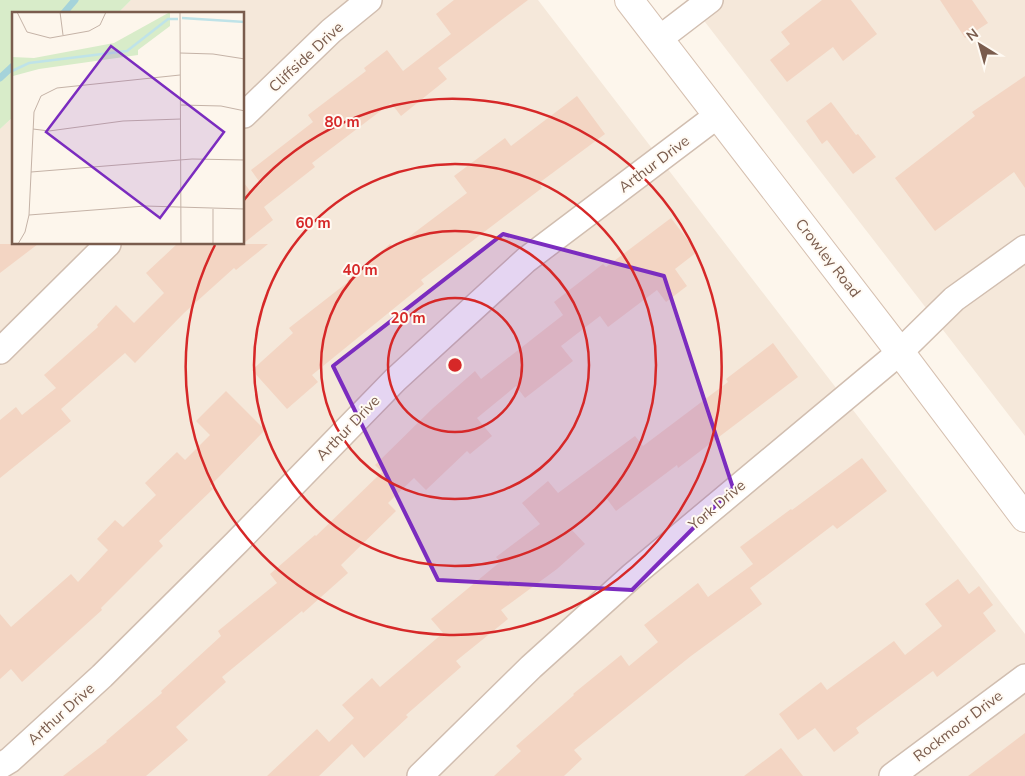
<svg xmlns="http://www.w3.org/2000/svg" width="1025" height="776" font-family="'Nunito Sans',sans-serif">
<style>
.residential{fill:#f5e8da}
.green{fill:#d8ecc9}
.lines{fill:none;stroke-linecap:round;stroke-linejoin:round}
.stream{stroke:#a5d3da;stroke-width:7}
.building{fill:#f3d5c3}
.street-casing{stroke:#d1beb0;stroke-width:28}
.secondary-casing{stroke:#d6c0b0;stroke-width:30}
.street{stroke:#fff;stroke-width:25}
.secondary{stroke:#fff;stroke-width:28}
.marked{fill:#7b2cbf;fill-opacity:0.2;stroke:#7b2cbf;stroke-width:4;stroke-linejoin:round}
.ring{fill:none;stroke:#d62828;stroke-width:2.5}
.labels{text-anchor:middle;stroke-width:4;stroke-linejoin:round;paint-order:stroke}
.street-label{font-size:15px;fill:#7a5c4d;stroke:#fffaf3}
.inset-river{fill:none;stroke:#bfe3e8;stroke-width:2.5}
.inset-road{fill:none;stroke:#c5b3a7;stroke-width:1}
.view{fill:#7b2cbf;fill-opacity:0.15;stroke:#7b2cbf;stroke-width:2.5}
.inset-edge{fill:none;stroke:#7a5c4d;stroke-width:2.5}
.centre{fill:#d62828;stroke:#fffaf3;stroke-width:2.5}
.ring-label{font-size:15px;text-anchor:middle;font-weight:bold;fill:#d62828;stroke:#fffaf3;stroke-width:4;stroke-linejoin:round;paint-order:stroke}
</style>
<rect width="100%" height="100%" fill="#fdf6ec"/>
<path class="residential" d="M 131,0 L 538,0 L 1025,634 L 1025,776 L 0,776 L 0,129 L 14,116 L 14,244 L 244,244 L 244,14 L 117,14 Z
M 688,0 L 1025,0 L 1025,436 Z"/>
<path class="green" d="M 0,0 L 131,0 L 117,14 L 14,14 L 14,116 L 0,129 Z"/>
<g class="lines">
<path class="stream" d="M 63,14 L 75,0
M 0,78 L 14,65"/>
</g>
<path class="building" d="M 454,0 L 528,0 L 438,68 L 447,79 L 401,116 L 391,103 L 312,163 L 315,167 L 264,207 L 273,220 L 244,243 L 244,183 L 251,192 L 261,184 L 251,170 L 313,122 L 308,115 L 366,71 L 364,68 L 387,50 L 403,71 L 451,34 L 436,14 Z
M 822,0 L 851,0 L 877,34 L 843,61 L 833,47 L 787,82 L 770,60 L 790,44 L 781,32 Z
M 940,0 L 972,0 L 988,23 L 965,38 Z
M 1025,76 L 1025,188 L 1014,172 L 935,231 L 895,178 L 975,116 L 972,112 Z
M 577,96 L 605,134 L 539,183 L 542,188 L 421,280 L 424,284 L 312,375 L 318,382 L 287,409 L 252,370 L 293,333 L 289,328 L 348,282 L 347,281 L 390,244 L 394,248 L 467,193 L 454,176 L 505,138 L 511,146 Z
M 831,102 L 856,135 L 858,134 L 876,157 L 853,174 L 827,140 L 822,144 L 806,121 Z
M 671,218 L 697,252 L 675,269 L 687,286 L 666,302 L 657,290 L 608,327 L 600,316 L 561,346 L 573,361 L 525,398 L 516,386 L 477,418 L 492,436 L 470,454 L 467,451 L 426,490 L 414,478 L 388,503 L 396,511 L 341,565 L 348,573 L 303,613 L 302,611 L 222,677 L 226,682 L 176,727 L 188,740 L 146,776 L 63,776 L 107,742 L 106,741 L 162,693 L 161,691 L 221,636 L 218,631 L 277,583 L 270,574 L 315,535 L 316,536 L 382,472 L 375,465 L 433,408 L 475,371 L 481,379 L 563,315 L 554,302 L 603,264 L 606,267 Z
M 0,244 L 38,244 L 0,273 Z
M 177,244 L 268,244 L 236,270 L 234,268 L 184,313 L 135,363 L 125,353 L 61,409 L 71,421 L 0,478 L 0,420 L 16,407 L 22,415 L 56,388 L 44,375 L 98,327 L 97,325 L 116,305 L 134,323 L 164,293 L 146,273 Z
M 773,343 L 798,377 L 678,468 L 677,465 L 616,511 L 607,499 L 572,530 L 585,544 L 557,569 L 501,610 L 508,619 L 456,661 L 461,667 L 406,715 L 408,717 L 364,758 L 352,744 L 319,776 L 267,776 L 317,729 L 329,742 L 354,718 L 342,705 L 372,678 L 380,687 L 443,633 L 431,619 L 500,562 L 496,557 L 540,524 L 522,503 L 548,481 L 558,493 L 635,436 L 643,446 L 728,382 L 726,379 Z
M 226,391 L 265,430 L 210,486 L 213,489 L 159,541 L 163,546 L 101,608 L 102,610 L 22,682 L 11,669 L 0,679 L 0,614 L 11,627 L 71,574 L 78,582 L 108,550 L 97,539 L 115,520 L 123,527 L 156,495 L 145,483 L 177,452 L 185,460 L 210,435 L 196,421 Z
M 862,458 L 887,491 L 837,529 L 833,525 L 750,588 L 762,604 L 691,656 L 574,750 L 582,759 L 564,776 L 494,776 L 521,751 L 516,746 L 574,695 L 573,694 L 621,655 L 629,666 L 658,642 L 644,625 L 698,583 L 708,597 L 753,564 L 740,547 L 791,509 L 792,510 Z
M 958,579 L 969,594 L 979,586 L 993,605 L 983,613 L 996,631 L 937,677 L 933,671 L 856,728 L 859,733 L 834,752 L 815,728 L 798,740 L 779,714 L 821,682 L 827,690 L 894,641 L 905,655 L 942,626 L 925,604 Z
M 1025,733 L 1025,776 L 968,776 L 1000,752 Z
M 781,748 L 803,776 L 744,776 Z"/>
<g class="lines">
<defs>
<path id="street" d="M 659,39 L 710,0
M 244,115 L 331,31 L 369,0
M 0,351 L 108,244
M 0,766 L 10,760 L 102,676 L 236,543 L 395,380 L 526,260 L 718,115
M 420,776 L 531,667 L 633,575 L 900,352 L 954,299 L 1025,248
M 892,776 L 1025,677"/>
<path id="secondary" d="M 629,0 L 900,352 L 1025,518"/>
</defs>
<use href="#street" class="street-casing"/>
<use href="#secondary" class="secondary-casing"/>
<use href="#street" class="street"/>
<use href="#secondary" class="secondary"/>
</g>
<path class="marked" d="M 503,234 L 664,276 L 733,488 L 632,590 L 438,580 L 333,366 Z"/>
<g class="ring">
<circle cx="455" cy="365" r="67"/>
<circle cx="455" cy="365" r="134"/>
<circle cx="455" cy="365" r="201"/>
<path d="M244 200A268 268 0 1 1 215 245"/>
</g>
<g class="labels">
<g class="street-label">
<text transform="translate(306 57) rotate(-43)" y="5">Cliffside Drive</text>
<text transform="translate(654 164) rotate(-37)" y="5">Arthur Drive</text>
<text transform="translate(828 258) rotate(52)" y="5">Crowley Road</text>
<text transform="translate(348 428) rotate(-46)" y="5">Arthur Drive</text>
<text transform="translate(717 505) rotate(-40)" y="5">York Drive</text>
<text transform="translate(61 714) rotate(-42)" y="5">Arthur Drive</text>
<text transform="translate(958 726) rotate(-37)" y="5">Rockmoor Drive</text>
</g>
</g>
<g transform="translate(12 12)">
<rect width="232" height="232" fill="#fdf6ec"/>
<path d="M 158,0 L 158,14 L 126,38 L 126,43 L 27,57 L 1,64 L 0,82 L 0,45 L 22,46 L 102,31 Z" fill="#d8ecc9"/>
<path class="inset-river" d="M 170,6 L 233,10M 0,59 L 17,51 L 115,39 L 156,7 L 166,7"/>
<path class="inset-road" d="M 5,0 L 15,20 L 38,26 L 77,19 L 88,13 L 94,0M 48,0 L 51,23M 168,0 L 169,232M 168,41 L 201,42 L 233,47M 169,93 L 209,94 L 233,99M 21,117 L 37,119 L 111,109 L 169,107M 19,160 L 180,147 L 233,148M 17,203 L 133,194 L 233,197M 6,232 L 13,220 L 17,203 L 22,100 L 29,84 L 45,76 L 168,63M 201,232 L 201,197"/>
<path class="view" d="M 99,34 L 212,120 L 148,206 L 34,120 Z"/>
<rect width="232" height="232" class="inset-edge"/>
</g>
<circle cx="455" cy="365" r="8" class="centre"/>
<g class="ring-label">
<text x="342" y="127">80 m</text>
<text x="313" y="228">60 m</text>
<text x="360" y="275">40 m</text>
<text x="408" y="323">20 m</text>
</g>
<g transform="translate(980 45) rotate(323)" stroke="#fffaf3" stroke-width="4" paint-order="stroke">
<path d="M0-4L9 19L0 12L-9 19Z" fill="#7a5c4d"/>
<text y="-8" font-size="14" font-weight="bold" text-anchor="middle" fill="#7a5c4d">N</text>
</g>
</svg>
